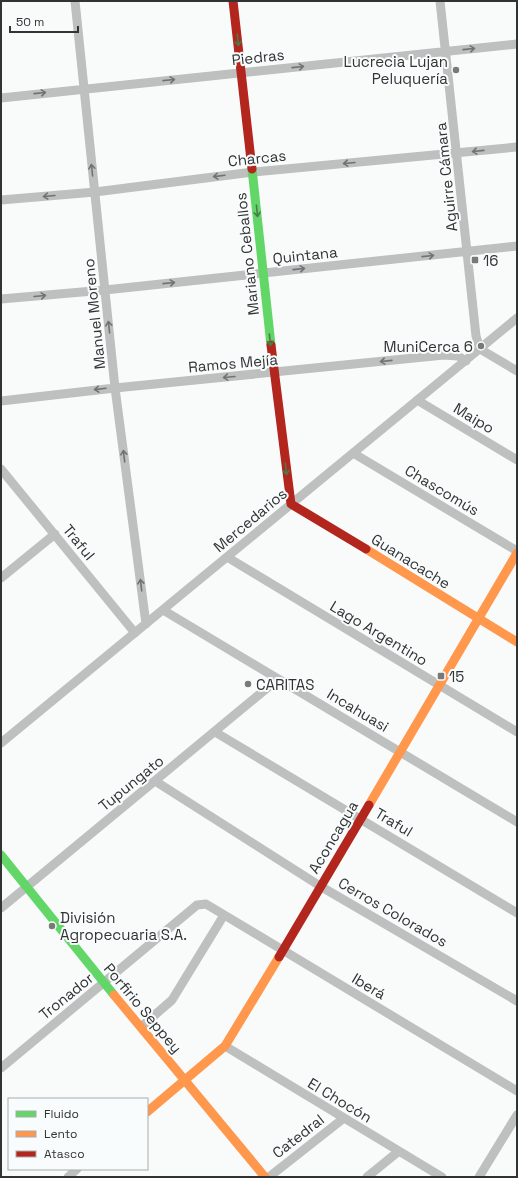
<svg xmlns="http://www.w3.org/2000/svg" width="518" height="1178" viewBox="0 0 518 1178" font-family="'Space Grotesk',sans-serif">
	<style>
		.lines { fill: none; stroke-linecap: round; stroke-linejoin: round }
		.street { stroke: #bebfbf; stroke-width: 9 }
		.fast { stroke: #63d668; stroke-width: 9 }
		.slow { stroke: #ff974d; stroke-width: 9 }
		.jam { stroke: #b3261e; stroke-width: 9 }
		.oneway { stroke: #487c4b }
		.oneway2 { stroke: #717272 }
		.poi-dot { fill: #787979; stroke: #f8fcfc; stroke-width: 1.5 }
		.labels { text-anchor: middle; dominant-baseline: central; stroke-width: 4; stroke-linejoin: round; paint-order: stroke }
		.street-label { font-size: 15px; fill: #323333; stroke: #f8fcfc }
		.poi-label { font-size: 15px; fill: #323333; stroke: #f8fcfc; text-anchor: start }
	</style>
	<rect width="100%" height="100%" fill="#f9fbfb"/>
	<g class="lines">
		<path class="street" d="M75,1L115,388L146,624
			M440,1L476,336L480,349L517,371
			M1,98L517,44
			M1,200L95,192L253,172L517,147
			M1,299L105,290L517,246
			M417,400L517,460
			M1,401L115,388L444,355L458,356L466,361
			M353,453L517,551
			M1,469L135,633
			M227,557L517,732
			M1,578L55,534
			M163,610L517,822
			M215,732L517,913
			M1,743L517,318
			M155,781L320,886L517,1001
			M1,908L278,679
			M141,1027L172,1000L224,915
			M225,1046L442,1177
			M1,1068L197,905L206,904L517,1091
			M68,1177L77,1169
			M269,1177L344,1118
			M367,1177L399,1151
			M479,1177L517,1115"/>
		<path class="fast" d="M252,169L271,345
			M1,855L114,995"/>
		<path class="slow" d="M366,549L517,642
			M369,805L517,553
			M114,995L265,1177
			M147,1112L225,1046L279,957"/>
		<path class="jam" d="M233,1L252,169
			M271,345L291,504L366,549
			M279,957L369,805"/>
	</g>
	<defs><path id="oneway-shaft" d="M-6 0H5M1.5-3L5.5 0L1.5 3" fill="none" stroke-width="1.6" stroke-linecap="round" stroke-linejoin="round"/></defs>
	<g class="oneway">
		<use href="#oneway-shaft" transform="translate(238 40) rotate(83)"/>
		<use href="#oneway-shaft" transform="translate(257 211) rotate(84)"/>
		<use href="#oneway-shaft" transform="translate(270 340) rotate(84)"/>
		<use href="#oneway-shaft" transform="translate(286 469) rotate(83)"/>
	</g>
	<g class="oneway2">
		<use href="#oneway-shaft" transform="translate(469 49) rotate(-6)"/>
		<use href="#oneway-shaft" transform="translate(298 67) rotate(-6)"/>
		<use href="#oneway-shaft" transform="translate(169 80) rotate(-6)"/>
		<use href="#oneway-shaft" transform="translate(40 93) rotate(-6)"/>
		<use href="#oneway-shaft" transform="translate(478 151) rotate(174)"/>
		<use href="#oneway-shaft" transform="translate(349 163) rotate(175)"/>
		<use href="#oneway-shaft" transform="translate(92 170) rotate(-96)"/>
		<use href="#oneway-shaft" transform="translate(219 176) rotate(173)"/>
		<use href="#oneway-shaft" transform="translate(49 196) rotate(175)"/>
		<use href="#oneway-shaft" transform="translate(428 256) rotate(-6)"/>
		<use href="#oneway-shaft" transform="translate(299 269) rotate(-6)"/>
		<use href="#oneway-shaft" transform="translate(169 283) rotate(-6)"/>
		<use href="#oneway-shaft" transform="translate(40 296) rotate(-5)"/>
		<use href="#oneway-shaft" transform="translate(109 327) rotate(-96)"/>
		<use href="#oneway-shaft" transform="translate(386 361) rotate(174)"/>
		<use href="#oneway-shaft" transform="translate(229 377) rotate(175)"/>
		<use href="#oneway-shaft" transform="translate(100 389) rotate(173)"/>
		<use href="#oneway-shaft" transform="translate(124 456) rotate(-97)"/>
		<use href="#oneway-shaft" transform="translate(141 585) rotate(-97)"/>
	</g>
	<g class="poi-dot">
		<circle cx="456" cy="70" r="4"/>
		<rect x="471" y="256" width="8" height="8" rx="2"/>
		<circle cx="481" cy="346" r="4"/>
		<rect x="437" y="672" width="8" height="8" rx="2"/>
		<circle cx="248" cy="684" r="4"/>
		<circle cx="52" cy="926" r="4"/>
	</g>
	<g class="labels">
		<g class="street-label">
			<text transform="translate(258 57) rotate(-6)">Piedras</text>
			<text transform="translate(257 158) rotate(-6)">Charcas</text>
			<text transform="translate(446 177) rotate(-96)">Aguirre Cámara</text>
			<text transform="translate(247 254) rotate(-96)">Mariano Ceballos</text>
			<text transform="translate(305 255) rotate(-6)">Quintana</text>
			<text transform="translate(94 314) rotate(-96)">Manuel Moreno</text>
			<text transform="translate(233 363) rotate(-5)">Ramos Mejía</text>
			<text transform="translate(474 418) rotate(31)">Maipo</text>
			<text transform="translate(442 490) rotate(31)">Chascomús</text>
			<text transform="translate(250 520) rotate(-40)">Mercedarios</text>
			<text transform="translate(79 542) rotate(51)">Traful</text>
			<text transform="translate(411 561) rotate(32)">Guanacache</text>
			<text transform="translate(379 633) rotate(31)">Lago Argentino</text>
			<text transform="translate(358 710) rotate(31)">Incahuasi</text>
			<text transform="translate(131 783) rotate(-39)">Tupungato</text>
			<text transform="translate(394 822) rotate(31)">Traful</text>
			<text transform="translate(333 837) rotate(-59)">Aconcagua</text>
			<text transform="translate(393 912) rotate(30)">Cerros Colorados</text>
			<text transform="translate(369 986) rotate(31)">Iberá</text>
			<text transform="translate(66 996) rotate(-39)">Tronador</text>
			<text transform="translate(143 1008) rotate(50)">Porfirio Seppey</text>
			<text transform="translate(340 1100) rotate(31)">El Chocón</text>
			<text transform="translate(298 1136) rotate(-38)">Catedral</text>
		</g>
		<g class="poi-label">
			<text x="448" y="61" text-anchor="end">Lucrecia Lujan<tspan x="448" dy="17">Peluquería</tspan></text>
			<text x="483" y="260">16</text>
			<text x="473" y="346" text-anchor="end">MuniCerca 6</text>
			<text x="449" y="676">15</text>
			<text x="256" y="684">CARITAS</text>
			<text x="60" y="917">División<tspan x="60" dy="17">Agropecuaria S.A.</tspan></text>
		</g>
	</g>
	<rect width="518" height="1178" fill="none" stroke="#323333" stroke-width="4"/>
	<rect x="8" y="1098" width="140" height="72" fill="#f8fcfc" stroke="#a9acac"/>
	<rect x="16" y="1111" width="20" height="6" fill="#63d668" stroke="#a9acac"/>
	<text x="44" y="1118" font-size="12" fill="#323333">Fluido</text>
	<rect x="16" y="1131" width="20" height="6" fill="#ff974d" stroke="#a9acac"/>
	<text x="44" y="1138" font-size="12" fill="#323333">Lento</text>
	<rect x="16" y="1151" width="20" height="6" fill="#b3261e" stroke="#a9acac"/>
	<text x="44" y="1158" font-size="12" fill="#323333">Atasco</text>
	<path d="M10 26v6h68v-6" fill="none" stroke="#323333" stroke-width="2"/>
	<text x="16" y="26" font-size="12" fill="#323333" stroke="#f8fcfc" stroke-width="3" paint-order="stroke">50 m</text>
</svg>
